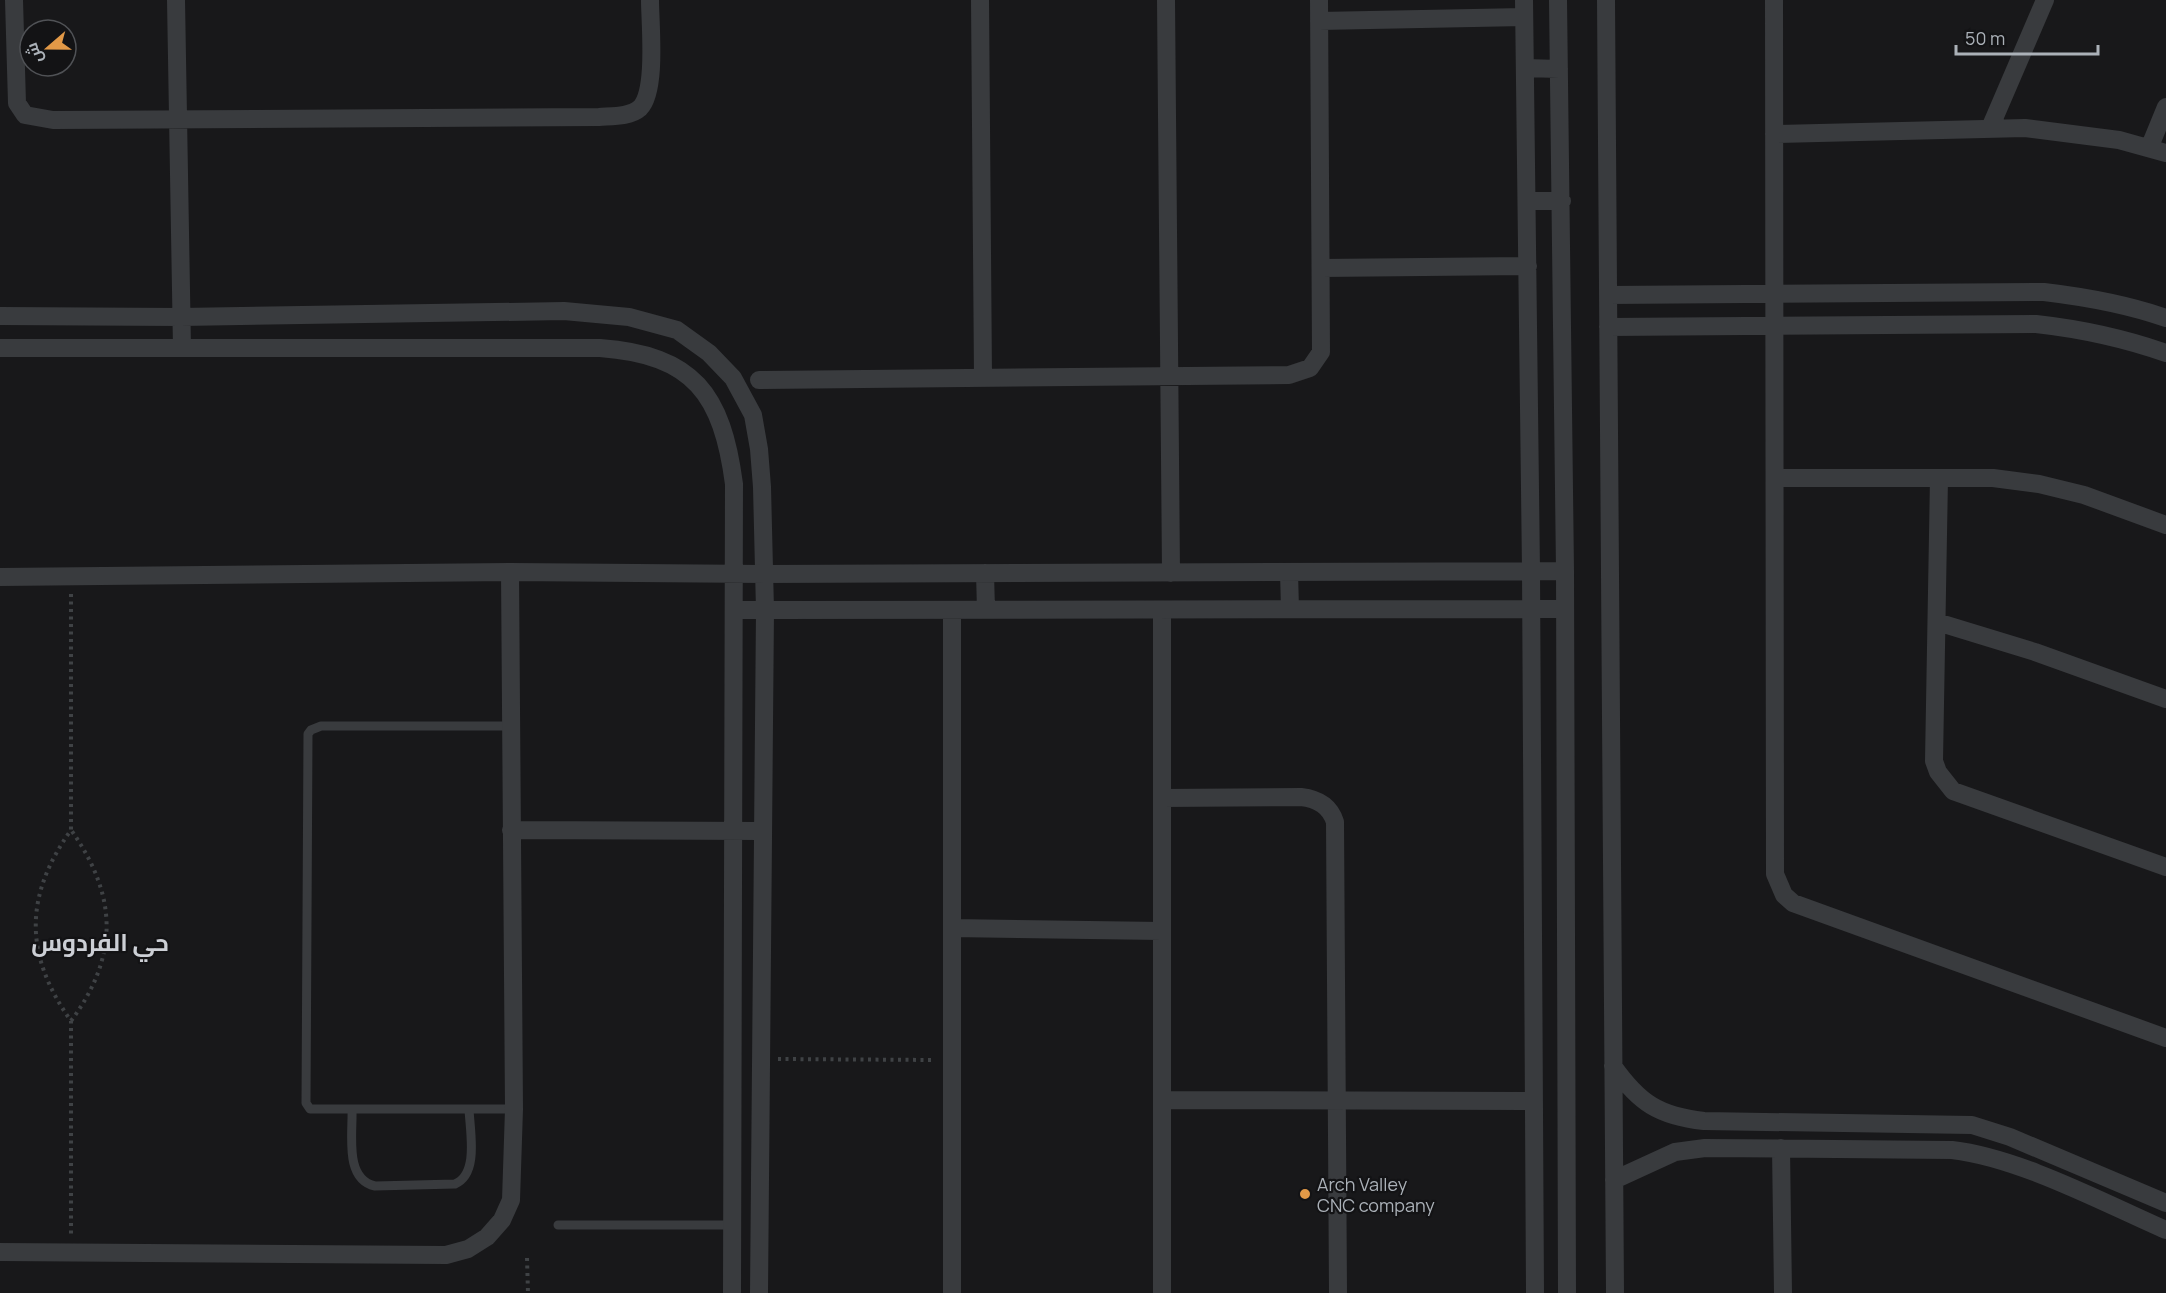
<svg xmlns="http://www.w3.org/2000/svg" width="2166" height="1293" viewBox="0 0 2166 1293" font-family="Manrope,Cairo,sans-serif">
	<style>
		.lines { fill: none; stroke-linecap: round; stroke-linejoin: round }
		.path { stroke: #3f4245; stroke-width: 4; stroke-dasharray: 3 4.5; stroke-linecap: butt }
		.lane { stroke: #393b3e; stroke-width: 9 }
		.street { stroke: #393b3e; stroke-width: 18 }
		.poi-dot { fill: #e29947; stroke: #131315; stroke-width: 2 }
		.labels { text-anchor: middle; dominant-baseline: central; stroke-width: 4.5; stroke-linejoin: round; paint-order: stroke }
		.poi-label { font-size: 18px; fill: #abb1b8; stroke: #131315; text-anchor: start }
		.district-label { font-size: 24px; font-weight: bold; fill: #cccfd5; stroke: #131315 }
	</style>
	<rect width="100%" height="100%" fill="#18181a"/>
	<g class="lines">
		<path class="path" d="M71,594V830C24,896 24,955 71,1021V1235
			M71,1021C119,956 118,896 71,830
			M778,1059L935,1060
			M527,1258L528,1293"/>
		<path class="lane" d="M510,726H321L311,730L308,734L306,1103L310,1109H514
			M352,1109C353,1134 344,1179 375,1186L455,1184C479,1174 470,1132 469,1109
			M558,1225H733"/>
		<path class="street" d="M14,0L17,103L25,115L53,120L599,117C612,116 630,117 640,108C657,91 650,24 650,0
			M176,0L182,348
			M980,0L983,377
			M1166,0L1171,573
			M1524,0L1531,571L1535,1293
			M1558,0L1565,571L1567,1293
			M1606,0L1615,1293
			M1774,0L1775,874L1784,895L1793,903L2166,1038
			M1319,21L1524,17
			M1525,68L1559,69
			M1990,128L2045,0
			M1774,134L2025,128L2119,140L2166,153
			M2150,146L2166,107
			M1528,201H1562
			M1321,268L1528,266
			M1608,295L2044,292C2086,297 2126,304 2166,318
			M0,316L181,317L564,311L629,317L677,330L709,353L733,378L753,415L759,449L762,487L765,610L759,1293
			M1608,327L2036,324C2081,329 2123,338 2166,353
			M0,348H600C694,355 722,394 734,484L732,1293
			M759,380L1289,375L1310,368L1321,352L1319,0
			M1775,478H1993L2039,484L2084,495L2166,525
			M1939,478L1934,761L1938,772L1953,791L2166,867
			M1289,572L1290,609
			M985,573L986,610
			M0,577L510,572L764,574L1565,571
			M734,610L1564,609
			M952,610V1293
			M1937,622L2035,652L2166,699
			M1162,798L1301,797C1318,799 1330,806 1335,822L1338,1293
			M511,830L762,831
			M952,928L1162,931
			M1613,1066C1639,1103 1659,1116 1704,1121L1972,1125L2010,1137L2166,1203
			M1162,1100L1533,1101
			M1781,1148L1783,1293
			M1614,1180L1675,1152L1705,1148L1952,1150C2020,1158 2102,1202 2166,1230
			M0,1252L446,1255L468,1249L487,1237L502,1220L511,1200L514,1109L510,572
			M1162,1293V610"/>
	</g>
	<circle class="poi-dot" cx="1305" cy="1194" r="6"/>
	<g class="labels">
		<g class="poi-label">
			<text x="1317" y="1184">Arch Valley<tspan x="1317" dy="21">CNC company</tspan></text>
		</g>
		<g class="district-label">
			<text x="100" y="941">حي الفردوس</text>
		</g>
	</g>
	<g transform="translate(48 48) rotate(250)"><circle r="28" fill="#131315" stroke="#505256" stroke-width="1.5"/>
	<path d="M0-4.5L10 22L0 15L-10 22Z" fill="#e29947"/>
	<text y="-9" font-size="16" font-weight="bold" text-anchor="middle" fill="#abb1b8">ش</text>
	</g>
	<path d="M1956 45v9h142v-9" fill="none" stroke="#abb1b8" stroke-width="3"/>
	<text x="1965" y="45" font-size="18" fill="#abb1b8" stroke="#131315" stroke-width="4.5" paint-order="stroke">50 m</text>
</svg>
